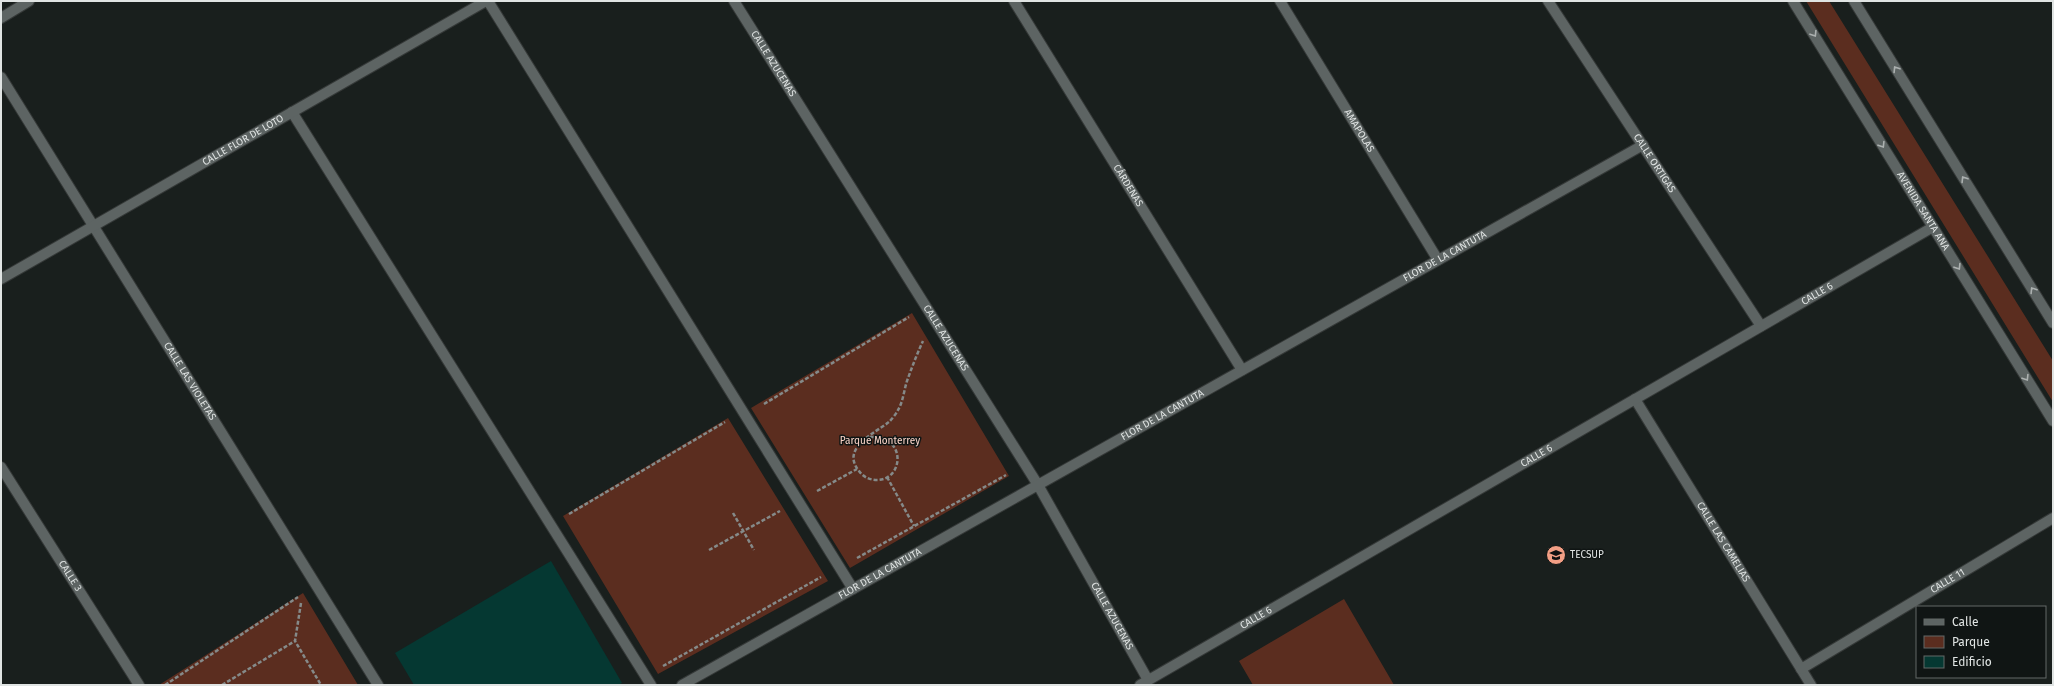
<svg xmlns="http://www.w3.org/2000/svg" width="2054" height="686" viewBox="0 0 2054 686" font-family="'Fira Sans',sans-serif">
	<style>
		.green { fill: #5b2d1f }
		.building { fill: #053832 }
		.lines { fill: none; stroke-linecap: round; stroke-linejoin: round }
		.minor-casing { stroke: #353938; stroke-width: 12 }
		.path { stroke: #858a89; stroke-width: 2.5; stroke-dasharray: 4 2; stroke-linecap: butt }
		.minor { stroke: #5d6463; stroke-width: 10 }
		.oneway { stroke: #acb1b0 }
		.labels { text-anchor: middle; dominant-baseline: central; stroke-width: 3; stroke-linejoin: round; paint-order: stroke }
		.street-label { font-size: 10px; fill: #e0e4e3; stroke: #101514 }
		.park-label { font-size: 10px; fill: #fdd6ca; stroke: #101514 }
		.poi-label { font-size: 10px; fill: #e0e4e3; stroke: #101514; text-anchor: start }
	</style>
	<rect width="100%" height="100%" fill="#191f1d"/>
	<path class="green" d="M1806,1H1829L2053,361V402Z
		M912,313L1009,476L850,568L751,408Z
		M728,418L828,581L658,674L563,516Z
		M303,593L358,685H159Z
		M1344,599L1394,685H1253L1239,661Z"/>
	<path class="building" d="M551,561L622,683L618,685H414L395,653Z"/>
	<g class="lines">
		<g class="minor-casing">
			<g id="minor">
				<path d="M488,1L853,589"/>
				<path id="s1" d="M734,1L1038,485L1148,680"/>
				<path id="s2" d="M1014,1L1242,370"/>
				<path id="s3" d="M1280,1L1438,260"/>
				<path id="s4" d="M1548,1L1761,326"/>
				<path id="s5" d="M1793,1L2053,421"/>
				<path d="M1854,1L2053,323"/>
				<path d="M1,18L29,1"/>
				<path id="s6" d="M1,77L378,685"/>
				<path d="M292,112L651,685"/>
				<path id="s7" d="M1,279L486,1"/>
				<path id="s8" d="M1635,399L1811,685"/>
				<path id="s9" d="M1,467L139,685"/>
				<path id="s10" d="M1801,669L2053,518"/>
				<path id="s11" d="M682,685L1643,145"/>
				<path id="s12" d="M1140,685L1933,227"/>
			</g>
		</g>
		<path class="path" d="M764,404L909,317
			M870,437C907,435 904,480 877,480C870,480 863,477 859,471C840,448 875,433 889,422C892,419 896,414 898,410C903,402 904,390 907,381C912,367 917,354 923,341
			M887,477L914,526
			M817,491L857,469
			M733,513L754,550
			M569,514L725,422
			M709,550L780,511
			M857,558L1006,475
			M301,603L295,641L321,685
			M663,666L821,577
			M165,685L298,597
			M222,685L295,641"/>
		<use href="#minor" class="minor"/>
	</g>
	<defs><path id="oneway-chevron" d="M-2-3.5L2.5 0L-2 3.5" fill="none" stroke-width="1.6" stroke-linecap="round" stroke-linejoin="round"/></defs>
	<g class="oneway">
		<use href="#oneway-chevron" transform="translate(1814 34) rotate(58)"/>
		<use href="#oneway-chevron" transform="translate(1896 69) rotate(-122)"/>
		<use href="#oneway-chevron" transform="translate(1882 145) rotate(58)"/>
		<use href="#oneway-chevron" transform="translate(1964 179) rotate(-122)"/>
		<use href="#oneway-chevron" transform="translate(1958 267) rotate(58)"/>
		<use href="#oneway-chevron" transform="translate(2033 290) rotate(-122)"/>
		<use href="#oneway-chevron" transform="translate(2026 378) rotate(58)"/>
	</g>
	<defs>
		<g id="university-disc" transform="scale(1)"><circle r="9.5" fill="#f39f85" stroke="#101514"/><path d="M0-5L7-2L0 1L-7-2ZM-4 1L0 2.5L4 1V4Q0 6-4 4Z" fill="#111"/></g>
	</defs>
	<g fill-rule="evenodd">
		<use href="#university-disc" x="1556" y="555"/>
	</g>
	<g class="labels">
		<g class="street-label">
			<text stroke="none"><textPath href="#s1" startOffset="74">CALLE AZUCENAS</textPath></text>
			<text stroke="none"><textPath href="#s3" startOffset="152">AMAPOLAS</textPath></text>
			<text stroke="none"><textPath href="#s7" startOffset="279">CALLE FLOR DE LOTO</textPath></text>
			<text stroke="none"><textPath href="#s4" startOffset="194">CALLE ORTIGAS</textPath></text>
			<text stroke="none"><textPath href="#s2" startOffset="217">CÁRDENAS</textPath></text>
			<text stroke="none"><textPath href="#s5" startOffset="247">AVENIDA SANTA ANA</textPath></text>
			<text stroke="none"><textPath href="#s11" startOffset="875">FLOR DE LA CANTUTA</textPath></text>
			<text stroke="none"><textPath href="#s12" startOffset="782">CALLE 6</textPath></text>
			<text stroke="none"><textPath href="#s1" startOffset="398">CALLE AZUCENAS</textPath></text>
			<text stroke="none"><textPath href="#s6" startOffset="358">CALLE LAS VIOLETAS</textPath></text>
			<text stroke="none"><textPath href="#s11" startOffset="551">FLOR DE LA CANTUTA</textPath></text>
			<text stroke="none"><textPath href="#s12" startOffset="458">CALLE 6</textPath></text>
			<text stroke="none"><textPath href="#s8" startOffset="168">CALLE LAS CAMELIAS</textPath></text>
			<text stroke="none"><textPath href="#s11" startOffset="227">FLOR DE LA CANTUTA</textPath></text>
			<text stroke="none"><textPath href="#s9" startOffset="129">CALLE 3</textPath></text>
			<text stroke="none"><textPath href="#s10" startOffset="171">CALLE 11</textPath></text>
			<text stroke="none"><textPath href="#s1" startOffset="722">CALLE AZUCENAS</textPath></text>
			<text stroke="none"><textPath href="#s12" startOffset="134">CALLE 6</textPath></text>
		</g>
		<g class="park-label">
			<text x="880" y="441">Parque Monterrey</text>
		</g>
		<g class="poi-label">
			<text x="1570" y="555">TECSUP</text>
		</g>
	</g>
	<rect width="2054" height="686" fill="none" stroke="#e0e4e3" stroke-width="4"/>
	<rect x="1916" y="606" width="130" height="72" fill="#101514" stroke="#636867"/>
	<rect x="1924" y="619" width="20" height="6" fill="#5d6463" stroke="#636867"/>
	<text x="1952" y="626" font-size="12" fill="#e0e4e3">Calle</text>
	<rect x="1924" y="636" width="20" height="12" fill="#5b2d1f" stroke="#636867"/>
	<text x="1952" y="646" font-size="12" fill="#e0e4e3">Parque</text>
	<rect x="1924" y="656" width="20" height="12" fill="#053832" stroke="#636867"/>
	<text x="1952" y="666" font-size="12" fill="#e0e4e3">Edificio</text>
</svg>
